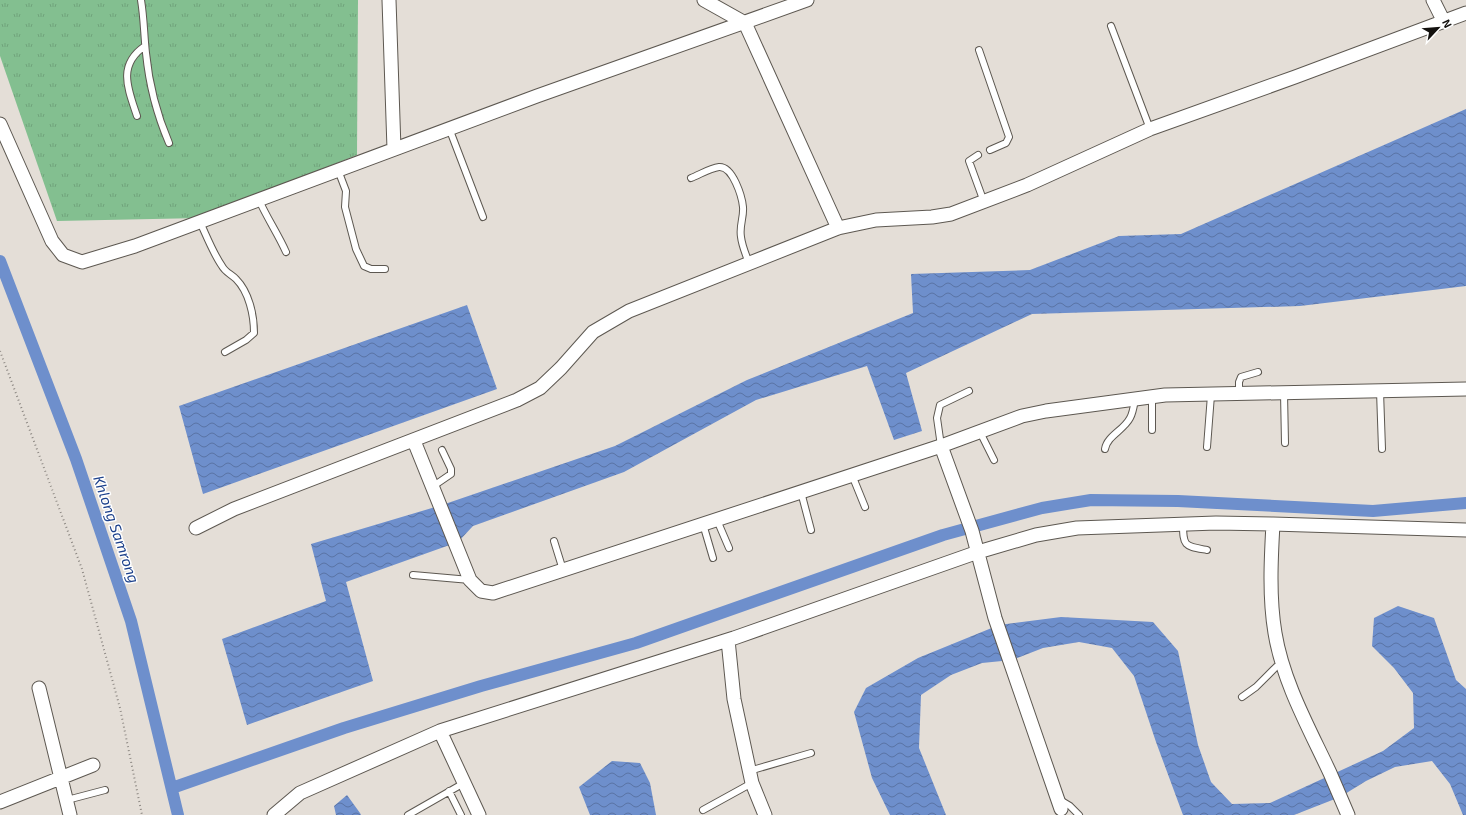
<svg xmlns="http://www.w3.org/2000/svg" width="1466" height="815" viewBox="0 0 1466 815" font-family="'Exo 2',sans-serif">
	<style>
		.grass { fill: url(#grass-tufts) }
		.water { fill: url(#water-waves) }
		.lines { fill: none; stroke-linecap: round; stroke-linejoin: round }
		.canal { stroke: #6e8fcc; stroke-width: 12 }
		.lane-casing { stroke: #5d5851; stroke-width: 8 }
		.street-casing { stroke: #5d5851; stroke-width: 15 }
		.path { stroke: #8e8984; stroke-width: 2; stroke-dasharray: 1 3; stroke-linecap: butt }
		.lane { stroke: #fff; stroke-width: 6 }
		.street { stroke: #fff; stroke-width: 13 }
		.labels { text-anchor: middle; dominant-baseline: central; stroke-width: 3; stroke-linejoin: round; paint-order: stroke }
		.water-label { font-size: 15px; font-style: italic; fill: #1d418b; stroke: #fff }
	</style>
	<defs>
		<pattern id="grass-tufts" width="24" height="20" patternUnits="userSpaceOnUse"><rect width="24" height="20" fill="#83bf90"/><path d="M3 7l-1-3M5 7V3M7 7l1-3M15 17l-1-3M17 17v-4M19 17l1-3" fill="none" stroke="#70a37b"/></pattern>
		<pattern id="water-waves" width="16" height="10" patternUnits="userSpaceOnUse"><rect width="16" height="10" fill="#6e8fcc"/><path d="M0 5q4-4 8 0t8 0" fill="none" stroke="#5973a4"/></pattern>
	</defs>
	<rect width="100%" height="100%" fill="#e4ded7"/>
	<path class="grass" d="M0,0H358L357,155L201,218L57,221L0,56Z"/>
	<path class="water" d="M1466,109V286L1300,306L1032,314L906,373L922,431L894,440L867,366L756,400L624,472L473,526L458,542L346,582L373,681L247,725L222,639L326,601L311,544L442,505L615,446L747,380L913,313L911,274L1030,270L1119,236L1181,234Z
		M467,305L497,389L203,494L179,406Z
		M1398,606L1434,618L1456,680L1466,689V815H1463L1450,784L1432,761L1395,767L1366,781L1340,797L1294,815H1183L1156,742L1134,676L1112,648L1079,642L1043,648L1012,660L982,663L951,675L921,695L919,748L946,815H890L872,778L854,712L866,688L918,658L999,625L1061,617L1153,622L1178,651L1198,745L1211,782L1232,804L1270,803L1383,751L1414,728L1413,693L1394,668L1372,646L1374,618Z
		M612,761L640,763L650,783L656,815H590L579,787Z
		M347,795L360,813L361,815H336L334,806Z"/>
	<g class="lines">
		<path class="canal" d="M0,261L76,459L131,621L178,815
			M172,788L344,728L481,686L636,643L943,535L1042,508L1091,500L1178,501L1373,511L1466,503"/>
		<g class="lane-casing">
			<path id="lane" d="M141,0C144,18 144,35 146,53C149,84 157,115 169,143
				M1111,26L1150,129
				M979,50L1009,137L1006,143L990,150
				M137,116C128,89 117,65 145,46
				M449,128L483,217
				M978,155L969,161L984,202
				M338,170L346,191L345,207L356,249L364,266L371,269H385
				M691,178C699,175 710,168 719,167C733,166 742,197 743,207C744,217 739,226 741,237C742,246 746,255 749,263
				M259,200C267,218 278,234 286,252
				M200,222C207,237 213,253 222,266C225,272 231,274 236,279C249,292 254,315 254,333L246,340L225,352
				M1380,391L1382,449
				M1284,393L1285,443
				M1239,394V382L1241,377L1258,372
				M1152,397V430
				M980,432L994,460
				M941,446L937,418L940,405L969,391
				M1207,447L1211,395
				M1105,449C1107,436 1124,430 1130,418C1133,413 1134,405 1135,399
				M852,475L865,507
				M432,487L451,474V469L442,450
				M801,492L811,530
				M717,520L729,548
				M703,524L713,558
				M1183,524C1183,547 1185,546 1207,550
				M554,541L563,570
				M413,575L470,580
				M1242,697L1256,687L1276,667L1283,664
				M749,771L811,753
				M449,791L461,815
				M67,800L105,790
				M1060,800L1070,806L1079,815
				M703,810L752,783
				M408,815L464,783"/>
		</g>
		<g class="street-casing">
			<path id="street" d="M389,0L394,149
				M704,0L745,23L838,228
				M1433,0L1443,20
				M0,124L52,241L63,255L82,262L135,246L537,96L807,0
				M414,441L470,580L481,591L493,593L941,446L1022,416L1046,411L1165,395L1466,389
				M941,446L972,531L995,618L1061,809
				M196,528L234,509L517,400L540,388L561,368L593,332L629,311L838,228L876,220L932,217L951,214L1027,185L1150,129L1295,77L1466,13
				M728,640L734,699L752,783L765,815
				M39,688L70,815
				M440,731L479,815
				M0,802L93,765
				M274,815L300,793L440,731L734,638L978,552L1036,535L1077,528L1216,523L1273,524
				M1348,815C1342,801 1336,787 1330,773C1309,728 1283,682 1275,633C1269,597 1271,559 1273,524L1466,530"/>
		</g>
		<path class="path" d="M0,351L82,569L120,708L142,815"/>
		<use href="#lane" class="lane"/>
		<use href="#street" class="street"/>
	</g>
	<g class="labels">
		<g class="water-label">
			<text transform="translate(117 529) rotate(71)">Khlong Samrong</text>
		</g>
	</g>
	<g transform="translate(1438 28) rotate(64)" stroke="#ffffff" stroke-width="3" paint-order="stroke">
	<path d="M0-3L7 15L0 10L-7 15Z" fill="#13110e"/>
	<text y="-6" font-size="11" font-weight="bold" text-anchor="middle" fill="#13110e">N</text>
	</g>
</svg>
